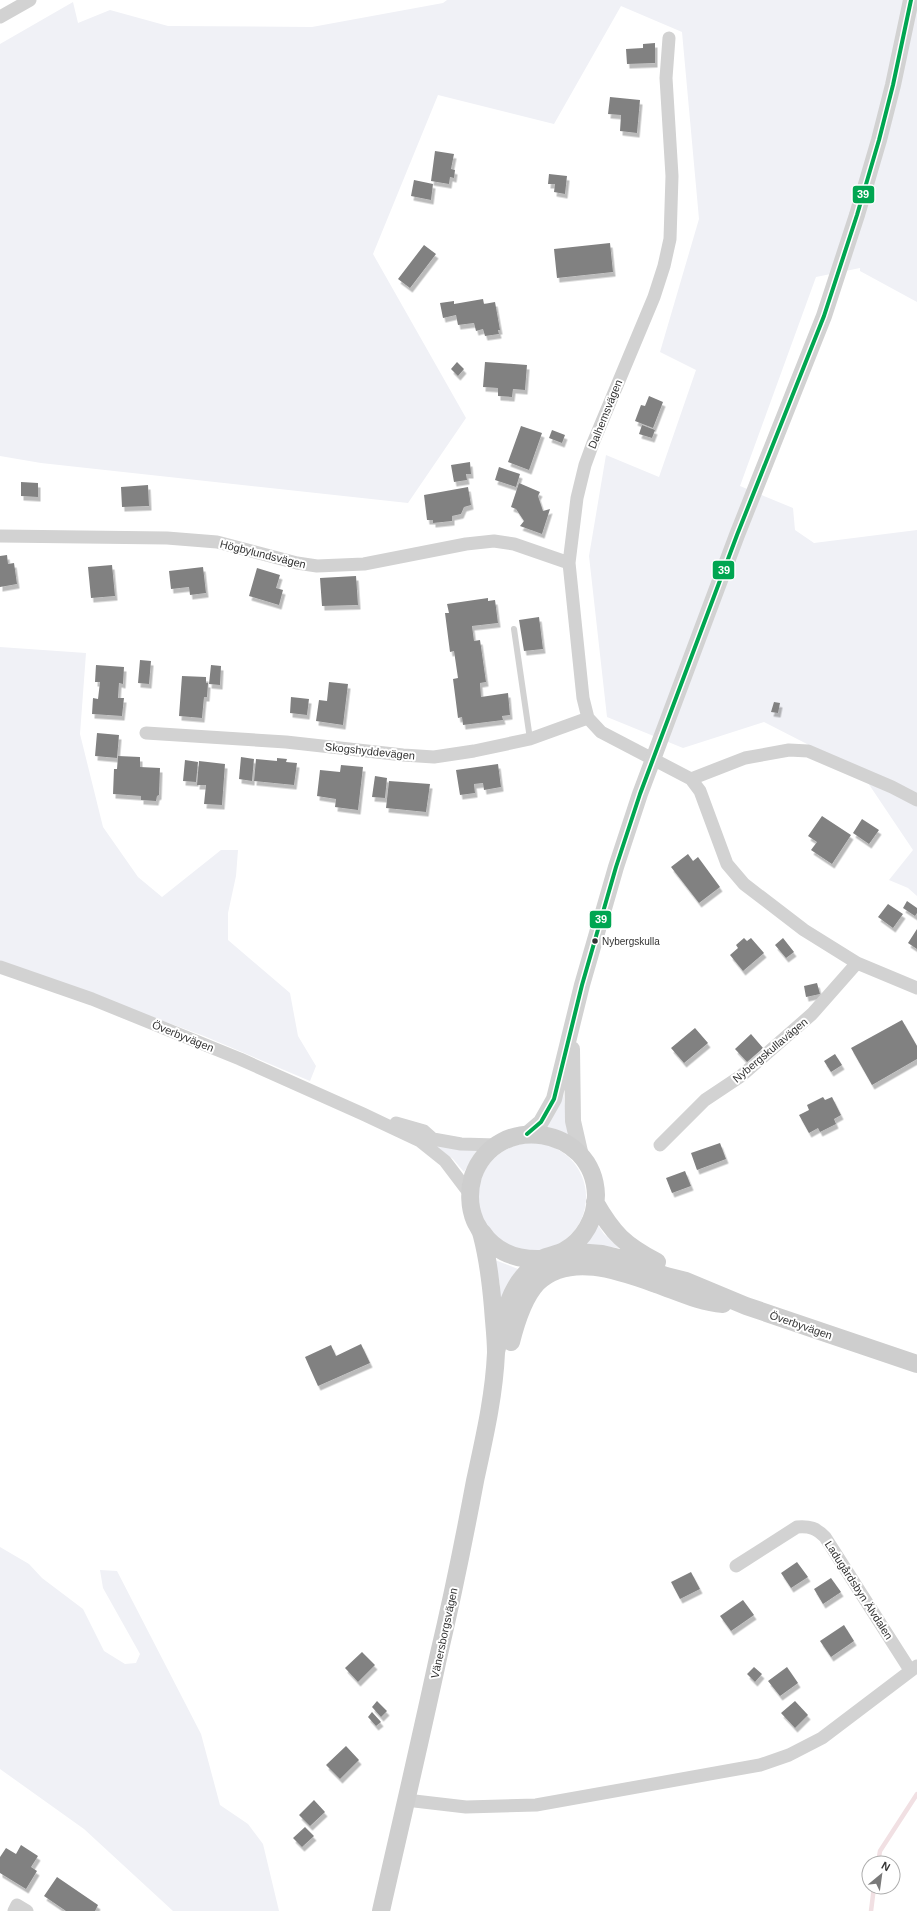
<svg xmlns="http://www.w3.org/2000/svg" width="917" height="1911" viewBox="0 0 917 1911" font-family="Helvetica,sans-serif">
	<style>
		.green { fill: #f0f1f6 }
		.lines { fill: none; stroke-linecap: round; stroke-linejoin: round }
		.stream { stroke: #f1e0e3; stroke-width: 4.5 }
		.building { fill: #818181; filter: url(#shadow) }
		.service { stroke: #d2d2d2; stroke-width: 6 }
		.minor { stroke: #d2d2d2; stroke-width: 13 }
		.tertiary { stroke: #d2d2d2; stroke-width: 16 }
		.secondary { stroke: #cecece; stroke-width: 18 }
		.bus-1-casing { stroke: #fff; stroke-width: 7 }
		.bus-1 { stroke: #00a651; stroke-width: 4 }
		.bus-dot { fill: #333; stroke: #fff; stroke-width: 1.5 }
		.labels { text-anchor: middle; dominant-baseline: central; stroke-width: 4; stroke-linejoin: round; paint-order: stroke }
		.bus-label { font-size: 10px; fill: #333; stroke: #fff; text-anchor: start }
		.street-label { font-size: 11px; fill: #333; stroke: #fff }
		.line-badge { stroke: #fff; stroke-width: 1.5 }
		.badge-label { font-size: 11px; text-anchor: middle; font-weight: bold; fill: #fff }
	</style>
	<defs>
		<filter id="shadow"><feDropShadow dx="2.5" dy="4.5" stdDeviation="0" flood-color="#0004"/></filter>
	</defs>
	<rect width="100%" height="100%" fill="#fff"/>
	<path class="green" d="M447,0H917V302L860,271V268L816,277L740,486L793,508L795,530L814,543L917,530V896L908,888L889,880L913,850L868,783L807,744L764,722L683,748L607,717L589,556L606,455L659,477L696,370L660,352L699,219L682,32L621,6L554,124L438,95L373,254L466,418L408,503L41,463L0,456V44L73,2L78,23L110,10L168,26L312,27L443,3Z
		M0,647L86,653L80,734L103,827L138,877L162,897L221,850H238L236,876L228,913V940L290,993L298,1036L316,1066L310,1081L204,1036L0,961Z
		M563,1090L569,1139L545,1128Z
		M430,1142L477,1150L464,1172L453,1159Z
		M478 1197a54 54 0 1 1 108 0a54 54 0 1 1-108 0Z
		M597,1224L604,1234L619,1248L585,1244Z
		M495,1260L518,1269L507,1284L500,1303V1285Z
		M0,1547L29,1564L42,1578L83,1609L104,1651L125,1664L136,1663L140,1654L103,1588L100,1570L117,1571L201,1734L220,1805L248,1824L263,1844L279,1911H173L84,1829L0,1769Z"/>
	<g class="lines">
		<path class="stream" d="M878,1863L880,1851L917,1794
			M871,1911L874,1887"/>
	</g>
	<path class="building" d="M655,43V63L627,64L626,49L643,48V44Z
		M610,97L640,100L637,133L620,131L621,115L608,114Z
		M435,151L454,154L451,169L455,170L454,178L450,177L449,184L431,181Z
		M549,174L567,176L565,194L554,192L555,184H548Z
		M414,180L433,184L431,200L411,196Z
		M610,243L613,272L557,278L554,249Z
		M424,245L436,254L410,288L398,279Z
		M483,299L484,304L495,302L500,330H498L499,334L485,336L483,329L476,331L474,323L458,325L456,315L443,318L440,303L454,301V304Z
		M457,362L464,369L458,376L451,369Z
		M485,362L527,365L525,390L513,389L512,397L498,396V388L483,387Z
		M649,396L663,402L653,428L635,421L641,405L645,406Z
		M642,425L655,430L652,438L639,434Z
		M521,426L542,433L529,470L508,462Z
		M552,430L565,435L562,443L549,438Z
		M470,462L471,474H466L467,480L454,482L451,465Z
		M499,467L520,474L516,487L495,480Z
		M21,482L38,483V497L21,496Z
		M519,483L540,492L538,496L543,511L550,509L542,534L520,526L524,521L516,509L511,507Z
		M148,485L149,506L122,507L121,487Z
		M468,487L471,505L464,507L461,514L452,516V521L433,523V520H427L424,495Z
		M7,555L8,564L14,563L17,584L0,587V556Z
		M112,565L115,596L91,598L88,567Z
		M203,567L206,593L190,595L189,587L171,589L169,571Z
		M257,568L280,575L276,588L283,590L279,605L249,596Z
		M356,576L358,605L322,606L320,578Z
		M488,598V601L495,600L498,623L472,626L474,641L480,640L486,682L480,683L481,697L508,693L510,715L502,716L503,720L463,725L462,717L458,718L453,679L458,678L454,651L450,652L445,613H449L447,604Z
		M539,617L543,649L524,651L519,620Z
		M140,660L151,661L149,684L138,683Z
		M96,665L124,667L123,684L119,683L118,698H124L122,716L92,714L93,698L98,699L100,682H95Z
		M211,665L221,666L220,685L209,684Z
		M182,676L206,677V683H208L207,697H204L202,718L179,716Z
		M329,682L348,684L343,725L316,721L319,700L327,701Z
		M291,697L309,699L307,715L290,713Z
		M774,702L780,703L778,713L771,712Z
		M97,733L119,735L117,758L95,756Z
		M118,756L140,757V767L160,768L159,795L157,796L156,801L141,800V796L113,794L114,769H117Z
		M241,757L254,759L252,781L239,779Z
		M277,758L287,759L286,762L297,763L294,785L254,781L256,759L277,761Z
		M185,760L198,762L196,782L183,781Z
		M199,761L225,764L222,805L204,804L206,785H197Z
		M498,764L501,787L484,790L483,783L474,784L475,793L460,795L456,770Z
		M341,765L363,767L358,810L335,807L336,799L317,796L320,770L340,772Z
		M375,776L387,778L385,798L372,797Z
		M389,781L430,784L426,812L386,808Z
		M822,816L851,835L832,864L811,850L817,842L808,836Z
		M862,819L879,830L869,844L853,833Z
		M688,854L693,861L698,857L720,887L699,903L671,867Z
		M907,901L917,908V913L915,916L903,908Z
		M888,904L903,914L893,928L878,917Z
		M917,929V949L908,943Z
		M744,938L747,941L751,938L764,953L743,971L730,955L738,948L736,945Z
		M783,938L794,952L786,958L775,945Z
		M817,983L820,994L806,997L804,986Z
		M902,1020L917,1046V1059L872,1085L851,1048Z
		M695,1028L708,1043L684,1063L671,1048Z
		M751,1034L763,1048L748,1063L735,1049Z
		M835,1054L842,1065L831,1072L824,1061Z
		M823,1097L825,1100L832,1097L841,1115L834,1119L836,1124L820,1132L818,1128L809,1133L799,1115L809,1110L807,1105Z
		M720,1143L726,1159L697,1170L691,1153Z
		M685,1171L691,1186L672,1193L666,1178Z
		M361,1344L370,1363L318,1386L305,1357L331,1345L336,1356Z
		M797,1562L808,1577L791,1588L781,1573Z
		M691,1572L700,1589L680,1599L671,1582Z
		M831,1578L841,1592L823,1604L814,1589Z
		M743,1600L754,1615L731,1631L720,1616Z
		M844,1625L854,1641L831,1657L820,1641Z
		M362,1652L375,1665L358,1682L345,1668Z
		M754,1667L762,1674L755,1682L747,1674Z
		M787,1667L798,1683L780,1696L768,1681Z
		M377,1701L387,1711L381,1717L372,1707Z
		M795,1701L808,1715L795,1728L781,1713Z
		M372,1712L381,1722L376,1726L368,1717Z
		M346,1746L359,1760L340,1779L326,1765Z
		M314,1800L325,1812L310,1826L299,1815Z
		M305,1827L314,1836L302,1847L293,1838Z
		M21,1845L38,1856L31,1867L37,1871L26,1889L0,1873V1857L6,1848L16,1854Z
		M57,1877L98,1905L95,1911H66L44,1896Z"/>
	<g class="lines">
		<path class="service" d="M514,629L530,739"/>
		<path class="minor" d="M0,17L30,0
			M669,38L666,78L672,176L670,239L664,266L654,297L593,443L585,465L577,498L569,563L583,698L588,718L601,732L691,779L700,791L727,864L744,884L804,930L857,963L917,988
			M0,536L167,538L217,542L297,563L317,566L364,564L466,544L494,541L514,544L569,563
			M146,733L286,742L403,755L434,757L474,751L530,739L588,718
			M691,779L745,758L789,750L808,751L892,787L917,800
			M0,967L92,999L240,1059L363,1114L420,1141L445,1161L470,1194
			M396,1123L424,1131L433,1139L461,1144L497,1145
			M660,1145L705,1100L741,1076L812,1014L857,963
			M736,1566L797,1527C810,1526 816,1528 825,1537L910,1670
			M406,1800L466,1807L536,1805L760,1765L789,1755L822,1738L917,1666
			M14,1911L17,1905L27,1911"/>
		<path class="tertiary" d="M572,1049L573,1121L581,1156
			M527,1134L541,1122L554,1099L582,985L616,867L640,794L737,535L824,316L857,215L879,140L893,85L911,0"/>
		<path class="secondary" d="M595,1202C613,1234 625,1245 657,1262
			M482,1232C496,1253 518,1260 542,1259
			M564,1251L602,1254L623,1259L666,1276L686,1281L746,1306L917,1364
			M511,1342C516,1322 523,1298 537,1283C569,1252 620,1271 656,1284C679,1292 699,1302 723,1304
			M381,1911C400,1827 420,1742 438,1658C452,1599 464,1540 475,1481C484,1439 494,1397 496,1353C496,1338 494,1323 493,1308C491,1284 488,1259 482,1236C481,1230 477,1226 475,1221C469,1207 469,1190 473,1176C496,1111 594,1126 596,1195C596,1218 584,1240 564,1251C557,1255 549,1255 542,1259C535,1262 527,1272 522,1278C506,1297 502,1328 496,1352"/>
		<g class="bus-1-casing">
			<path id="bus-1" d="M527,1134L541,1122L554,1099L582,985L616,867L640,794L737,535L824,316L857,215L879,140L893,85L911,0"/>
		</g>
		<use href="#bus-1" class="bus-1"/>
	</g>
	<circle class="bus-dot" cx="595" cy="941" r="3.5"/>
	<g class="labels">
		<g class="bus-label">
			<text x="602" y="941">Nybergskulla</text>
		</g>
		<g class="street-label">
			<text transform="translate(605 414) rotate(-68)">Dalhemsvägen</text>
			<text transform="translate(263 554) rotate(14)">Högbylundsvägen</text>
			<text transform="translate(370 751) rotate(6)">Skogshyddevägen</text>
			<text transform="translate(183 1036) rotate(22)">Överbyvägen</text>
			<text transform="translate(770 1050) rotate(-40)">Nybergskullavägen</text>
			<text transform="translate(801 1325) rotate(19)">Överbyvägen</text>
			<text transform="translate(859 1590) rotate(57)">Ladugårdsbyn Älvdalen</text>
			<text transform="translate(444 1633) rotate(-78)">Vänersborgsvägen</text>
		</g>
	</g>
	<g class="line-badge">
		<rect x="852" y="185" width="23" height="19" rx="4" fill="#00a651"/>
		<rect x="712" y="560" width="23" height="20" rx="4" fill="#00a651"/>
		<rect x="589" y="910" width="23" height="19" rx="4" fill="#00a651"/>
	</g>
	<g class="badge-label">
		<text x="863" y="198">39</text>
		<text x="724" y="574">39</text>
		<text x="601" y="923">39</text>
	</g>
	<g transform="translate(881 1875) rotate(29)"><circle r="19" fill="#ffffff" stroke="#adadad"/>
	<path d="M0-3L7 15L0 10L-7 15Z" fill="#7a7a7a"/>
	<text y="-6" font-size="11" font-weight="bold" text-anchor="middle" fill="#333333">N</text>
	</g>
</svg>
